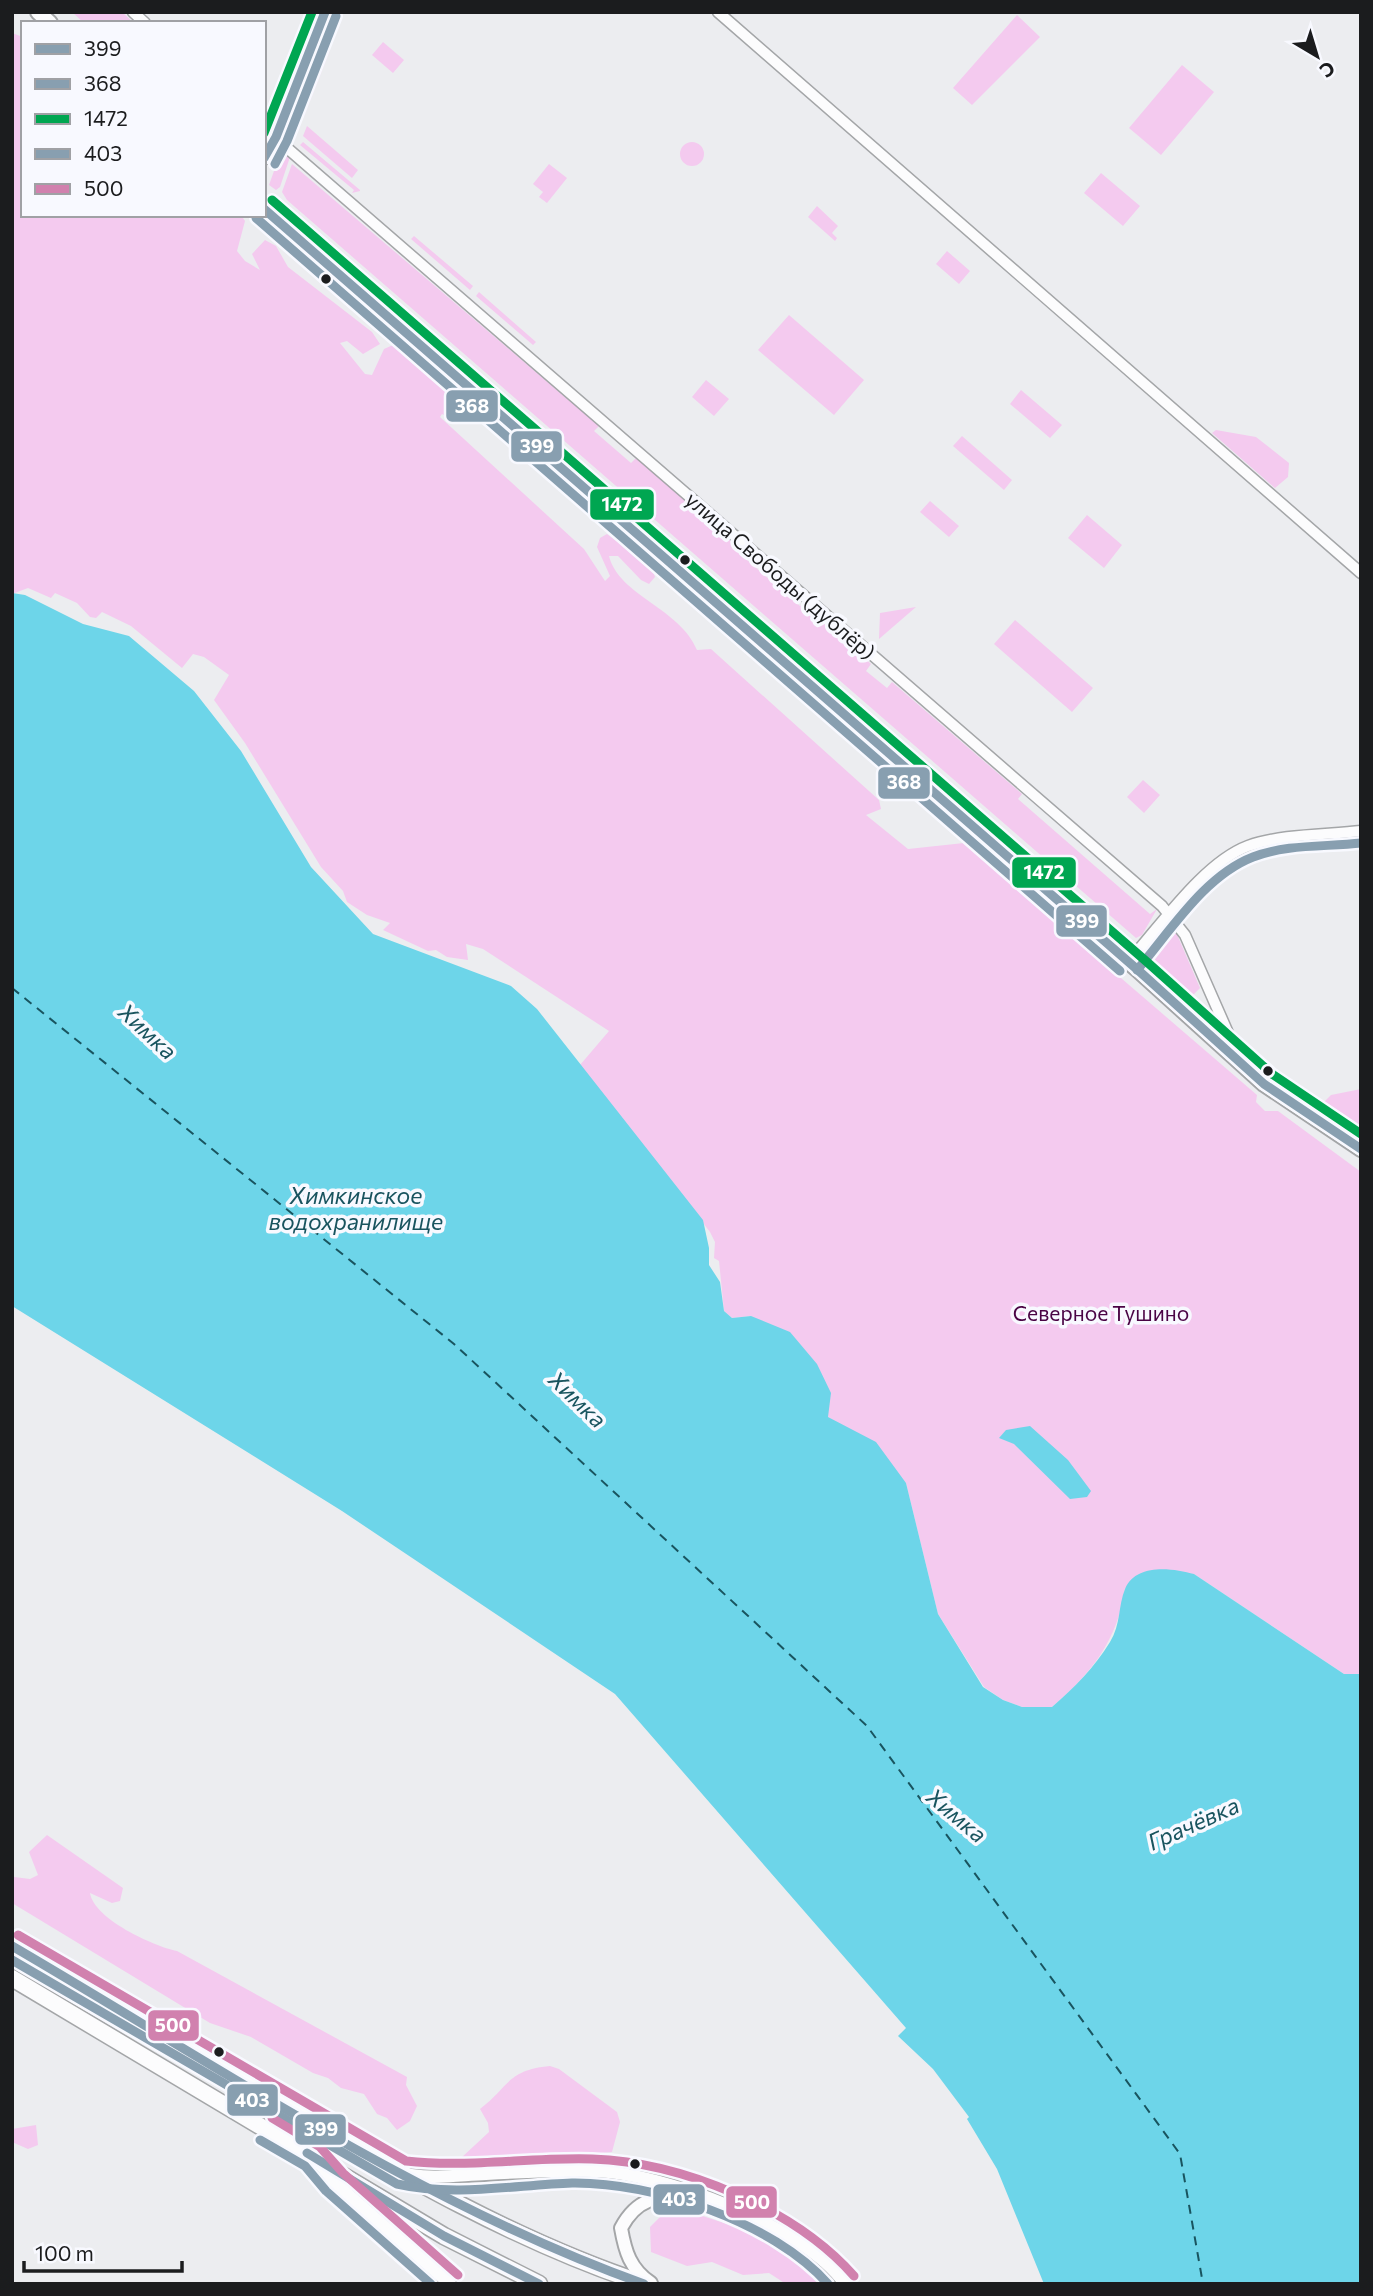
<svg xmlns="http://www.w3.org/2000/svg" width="1373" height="2296" viewBox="0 0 1373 2296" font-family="Commissioner,sans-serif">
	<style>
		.green { fill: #f4caef }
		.water { fill: #6dd5e9 }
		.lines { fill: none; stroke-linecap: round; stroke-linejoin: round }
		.ferry { stroke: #19545f; stroke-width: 2; stroke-dasharray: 9 7; stroke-linecap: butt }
		.minor-casing { stroke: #a4a6a8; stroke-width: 13 }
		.tertiary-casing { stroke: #a4a6a8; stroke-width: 16 }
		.secondary-casing { stroke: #a4a6a8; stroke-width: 18 }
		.primary-casing { stroke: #a4a6a8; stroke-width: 19 }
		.minor { stroke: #fcfcfd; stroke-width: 10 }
		.tertiary { stroke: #fcfcfd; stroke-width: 12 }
		.secondary { stroke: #fcfcfd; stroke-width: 14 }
		.primary { stroke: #fcfcfd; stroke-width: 16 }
		.bus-1-casing { stroke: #f8f9ff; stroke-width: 14 }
		.bus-2-casing { stroke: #f8f9ff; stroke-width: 14 }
		.bus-3-casing { stroke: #f8f9ff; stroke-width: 14 }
		.bus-4-casing { stroke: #f8f9ff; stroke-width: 14 }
		.bus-5-casing { stroke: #f8f9ff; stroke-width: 14 }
		.bus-1 { stroke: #889fb0; stroke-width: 9 }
		.bus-2 { stroke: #889fb0; stroke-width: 9 }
		.bus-3 { stroke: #00a651; stroke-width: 9 }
		.bus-4 { stroke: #889fb0; stroke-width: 9 }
		.bus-5 { stroke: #d181ae; stroke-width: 9 }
		.bus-dot { fill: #1b1c1e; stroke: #f8f9ff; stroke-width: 2.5 }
		.labels { text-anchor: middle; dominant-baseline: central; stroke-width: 7; stroke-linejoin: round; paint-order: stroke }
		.street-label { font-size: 21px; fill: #1b1c1e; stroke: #f8f9ff }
		.park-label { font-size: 21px; fill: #4a0445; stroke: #f8f9ff }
		.water-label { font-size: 23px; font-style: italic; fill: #19545f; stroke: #f8f9ff }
		.line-badge { stroke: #f8f9ff; stroke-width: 2.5 }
		.badge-label { font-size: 19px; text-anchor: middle; font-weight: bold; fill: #fff }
	</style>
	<rect width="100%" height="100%" fill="#ecedf0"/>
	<path class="green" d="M72,12H122L134,23H84Z
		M310,12H319L302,54L294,51Z
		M1017,15L1040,37L972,105L953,88Z
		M12,33L23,37V215H241L245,221L237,251L245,261L260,270L252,254L265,240L276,246L288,267L372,332L380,344L363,354L347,341L340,343L365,374L372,375L384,349L393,345L450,392L462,408L452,419L442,414L440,417L584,549L605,581L610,576L597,547L600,538L607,534L652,567L655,577L649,584L641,580L618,556H609C619,596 680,608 697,650L711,649L879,800L881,809L866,815L908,849L964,843L1257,1095L1256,1102L1265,1111H1278L1361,1172V1674H1344L1194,1574L1125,1588C1118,1640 1091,1674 1052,1707H1022L1003,1700L984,1687L938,1614L906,1483L847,1429L828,1417L751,1316L732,1318L724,1311L719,1261L714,1258L715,1242L710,1232L580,1065L609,1031L483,949L466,944L468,960L447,957L436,950L428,951L383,930L390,923L367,915L347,902L343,891L321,867L245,743L214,700L229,675L204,657L193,654L182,668L131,626L102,612L96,618L90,617L77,603L55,593L51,598L28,588L12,594Z
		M383,42L404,60L393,73L372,55Z
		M326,48L330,50L304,116L295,113L319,51Z
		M290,61L298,64L281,106L273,103Z
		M1182,65L1214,92L1161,155L1129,128Z
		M307,126L358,170L352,178L303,136Z
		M303,142L360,190V191L352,193L354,190L300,145Z
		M680 154a12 12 0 1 1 24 0a12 12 0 1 1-24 0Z
		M284,154L290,157L280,187L276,190L269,185L279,157Z
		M292,164L599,426L594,431L631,463L636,458L734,542L731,546L800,606L804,603L871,664L866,671L887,688L892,682L1022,794L1018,799L1150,914L1157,909L1142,935L1136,938L287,200L282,192Z
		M549,164L567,178L547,203L539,197L543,192L533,184Z
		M1101,173L1140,206L1123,226L1084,193Z
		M817,206L838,226L832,233L837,238L835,241L808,217Z
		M414,236L473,286L470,290L411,239Z
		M947,251L970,271L959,284L936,264Z
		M479,292L536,342L533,345L476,296Z
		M789,315L864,380L834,415L758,350Z
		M706,380L729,399L714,416L692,397Z
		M1021,390L1062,425L1050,438L1010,404Z
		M1216,430L1256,437L1289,463L1288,477L1275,488L1212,433Z
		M962,436L1012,480L1004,490L953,446Z
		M930,501L959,526L949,537L920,512Z
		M1087,515L1122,545L1104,568L1068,538Z
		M916,607L879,639L880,613Z
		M1015,620L1093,688L1072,712L994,644Z
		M1143,780L1160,795L1144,813L1127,797Z
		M1176,932L1200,988L1193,995L1156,965L1153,957Z
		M1361,1089V1129L1323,1103L1331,1095Z
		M47,1835L123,1888L120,1901L112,1903L90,1893C94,1919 153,1946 177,1951L407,2077L406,2085L417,2106L410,2121L397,2130L387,2118L377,2114L364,2094L341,2088L328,2078L313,2073L251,2037L210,2023L12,1903L14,1877L30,1879L38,1875L29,1852Z
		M550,2066L559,2069L617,2112L620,2122L612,2152L497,2162L461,2158L489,2132L488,2123L480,2109C509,2087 507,2070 550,2066Z
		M36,2125L38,2145L28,2149L12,2142V2129Z
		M669,2208H678L770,2238L823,2284H786L769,2273L743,2275L712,2262L687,2266L651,2252L650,2227Z"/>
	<path class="water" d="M12,593L25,595L83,624L129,636L194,691L241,751L311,867L373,934L511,986L537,1009L703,1220L709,1248V1265L720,1282L724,1311L732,1318L751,1316L790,1332L817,1364L831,1393L828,1417L876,1442L906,1483L938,1614L983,1687L1003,1700L1022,1707H1052C1075,1687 1094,1668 1110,1642C1121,1624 1118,1606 1125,1589C1136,1563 1172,1568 1194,1574L1344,1674H1361V2284H1044L997,2169L967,2119L969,2117L933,2069L898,2036L906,2028L615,1694L342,1511L12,1306Z
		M1030,1426L1068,1460L1091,1491L1087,1497L1070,1499L1014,1444L999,1438L1006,1430Z"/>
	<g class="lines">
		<path class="ferry" d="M12,988L454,1344L867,1726L1180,2154L1203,2284"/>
		<g class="minor-casing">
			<path id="minor" d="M133,12L145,23
				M718,12L1361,573
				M264,128L1162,906L1185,935L1239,1058
				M1128,962C1160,927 1203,863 1248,846C1282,834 1325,835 1361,831"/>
		</g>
		<g class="tertiary-casing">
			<path id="tertiary" d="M264,158L276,137L325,12
				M321,2165L334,2182L450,2284
				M411,2175C437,2179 460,2175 486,2174C521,2172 557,2170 593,2171C660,2172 805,2226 845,2284
				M651,2283C630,2269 625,2251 621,2228C637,2198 656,2196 688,2197"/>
		</g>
		<g class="secondary-casing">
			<path id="secondary" d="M38,12L50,23
				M264,209L1139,971L1264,1084L1361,1149"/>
		</g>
		<g class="primary-casing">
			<path id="primary" d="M12,1946C103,1999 193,2052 283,2105C399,2173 517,2242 645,2284
				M12,1978L444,2236L539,2284"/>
		</g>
		<use href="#minor" class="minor"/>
		<use href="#tertiary" class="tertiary"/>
		<use href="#secondary" class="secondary"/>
		<use href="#primary" class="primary"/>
		<g class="bus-1-casing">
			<path id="bus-1" d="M264,158L276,137L325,12
				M264,209L1139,971L1264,1084L1361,1149
				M12,1946C216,2065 421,2204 644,2284
				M307,2153L444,2236L539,2284"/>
		</g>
		<g class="bus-2-casing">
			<path id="bus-2" d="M275,164L287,141L336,16
				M256,218L1120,971
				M1137,970C1170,932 1204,876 1253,857C1286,844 1326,847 1361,843"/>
		</g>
		<g class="bus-3-casing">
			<path id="bus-3" d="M264,133L312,12
				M272,200L1147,962L1272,1074L1361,1134"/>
		</g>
		<g class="bus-4-casing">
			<path id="bus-4" d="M12,1960L397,2184C454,2197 515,2185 572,2183C654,2182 773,2222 828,2284
				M260,2140L305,2166L326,2191L431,2284"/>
		</g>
		<g class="bus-5-casing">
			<path id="bus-5" d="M18,1935L406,2161C468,2168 530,2157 592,2159C682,2162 795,2209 854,2276
				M272,2118L320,2147L343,2173L458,2275"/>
		</g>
		<use href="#bus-1" class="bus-1"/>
		<use href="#bus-2" class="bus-2"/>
		<use href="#bus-3" class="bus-3"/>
		<use href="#bus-4" class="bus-4"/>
		<use href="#bus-5" class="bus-5"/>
	</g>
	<g class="bus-dot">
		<circle cx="326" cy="279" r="6"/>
		<circle cx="685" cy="560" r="6"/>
		<circle cx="1268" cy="1071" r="6"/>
		<circle cx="219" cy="2052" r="6"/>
		<circle cx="635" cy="2164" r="6"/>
	</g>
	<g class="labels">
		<g class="street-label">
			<text transform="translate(781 575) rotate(41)">улица Свободы (дублёр)</text>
		</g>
		<g class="park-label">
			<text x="1101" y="1312">Северное Тушино</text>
		</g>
		<g class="water-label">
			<text transform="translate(148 1031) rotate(43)">Химка</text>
			<text x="356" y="1195">Химкинское<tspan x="356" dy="26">водохранилище</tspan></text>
			<text transform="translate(578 1399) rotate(44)">Химка</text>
			<text transform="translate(957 1815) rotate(40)">Химка</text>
			<text transform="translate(1193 1823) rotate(-24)">Грачёвка</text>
		</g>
	</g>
	<g class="line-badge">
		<rect x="445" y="389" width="54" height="34" rx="7" fill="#889fb0"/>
		<rect x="510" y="430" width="53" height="33" rx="7" fill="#889fb0"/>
		<rect x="589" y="488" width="66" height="33" rx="7" fill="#00a651"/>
		<rect x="877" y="766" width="54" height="34" rx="7" fill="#889fb0"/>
		<rect x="1011" y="856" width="66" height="33" rx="7" fill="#00a651"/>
		<rect x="1055" y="904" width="53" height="34" rx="7" fill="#889fb0"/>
		<rect x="147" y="2009" width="53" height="33" rx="7" fill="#d181ae"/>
		<rect x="226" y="2083" width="53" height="34" rx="7" fill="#889fb0"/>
		<rect x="294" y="2113" width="53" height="33" rx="7" fill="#889fb0"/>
		<rect x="652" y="2183" width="54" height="33" rx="7" fill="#889fb0"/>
		<rect x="725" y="2185" width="53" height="34" rx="7" fill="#d181ae"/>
	</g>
	<g class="badge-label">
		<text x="472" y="413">368</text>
		<text x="537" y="453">399</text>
		<text x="622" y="511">1472</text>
		<text x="904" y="789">368</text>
		<text x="1044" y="879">1472</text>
		<text x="1082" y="928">399</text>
		<text x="173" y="2032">500</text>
		<text x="252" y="2107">403</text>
		<text x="321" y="2136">399</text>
		<text x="679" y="2206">403</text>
		<text x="752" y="2209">500</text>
	</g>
	<rect width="1373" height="2296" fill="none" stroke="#1b1c1e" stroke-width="28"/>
	<rect x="21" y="21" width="245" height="196" fill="#f8f9ff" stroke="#a0a1a5" stroke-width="2"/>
	<rect x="35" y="44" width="35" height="10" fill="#889fb0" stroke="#a0a1a5" stroke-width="2"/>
	<text x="84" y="56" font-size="21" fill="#1b1c1e">399</text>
	<rect x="35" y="79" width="35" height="10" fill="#889fb0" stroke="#a0a1a5" stroke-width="2"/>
	<text x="84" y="91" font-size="21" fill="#1b1c1e">368</text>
	<rect x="35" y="114" width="35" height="10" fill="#00a651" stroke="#a0a1a5" stroke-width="2"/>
	<text x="84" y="126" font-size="21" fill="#1b1c1e">1472</text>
	<rect x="35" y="149" width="35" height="10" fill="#889fb0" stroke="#a0a1a5" stroke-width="2"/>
	<text x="84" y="161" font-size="21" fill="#1b1c1e">403</text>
	<rect x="35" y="184" width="35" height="10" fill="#d181ae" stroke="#a0a1a5" stroke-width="2"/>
	<text x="84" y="196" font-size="21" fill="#1b1c1e">500</text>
	<g transform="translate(1317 56) rotate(142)" stroke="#f8f9ff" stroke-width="5" paint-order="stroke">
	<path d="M0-5L12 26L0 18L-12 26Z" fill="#1b1c1e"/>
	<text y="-10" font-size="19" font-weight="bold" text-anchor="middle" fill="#1b1c1e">С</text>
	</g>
	<path d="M24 2261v10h158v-10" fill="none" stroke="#1b1c1e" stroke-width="3.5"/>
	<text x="35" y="2261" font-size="21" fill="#1b1c1e" stroke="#f8f9ff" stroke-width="5" paint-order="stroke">100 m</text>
</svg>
